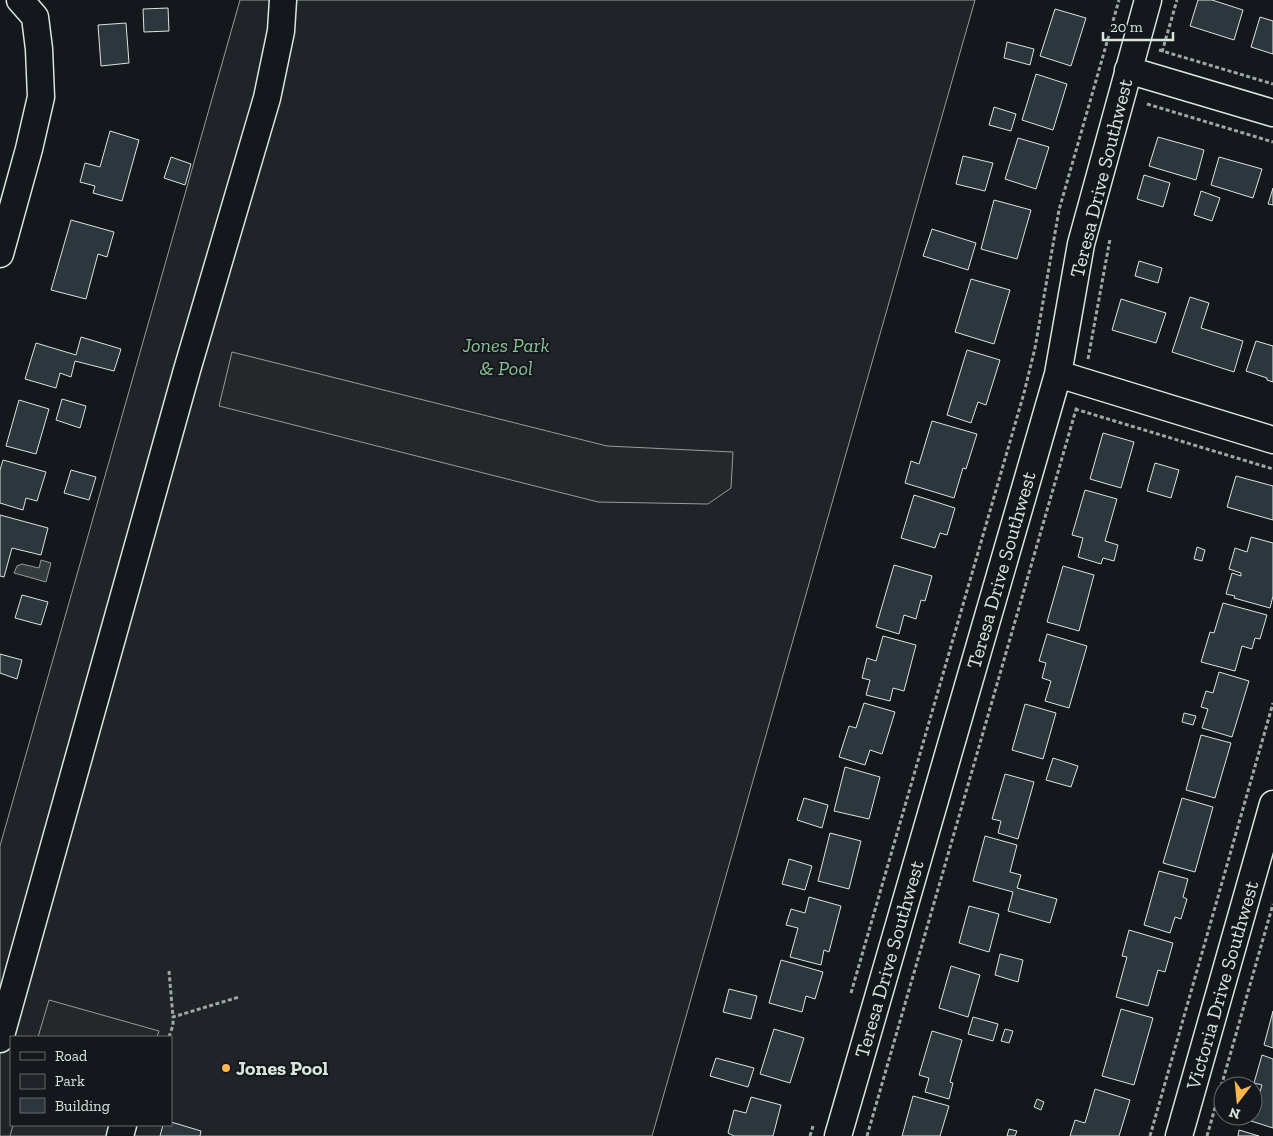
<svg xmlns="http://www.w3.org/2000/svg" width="1273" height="1136" viewBox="0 0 1273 1136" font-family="'Zilla Slab',serif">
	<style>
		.green { fill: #202428; stroke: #939e99; fill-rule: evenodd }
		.parking { fill: #24282b; stroke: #939e99 }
		.water { fill: #363b3e; stroke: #939e99 }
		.building { fill: #2c363c; stroke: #d8e6dc }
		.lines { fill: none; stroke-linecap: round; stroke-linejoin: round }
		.minor-casing { stroke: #d8e6dc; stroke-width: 29 }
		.path { stroke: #9da8a2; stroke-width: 3; stroke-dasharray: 4 2.5; stroke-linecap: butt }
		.minor { stroke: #14181c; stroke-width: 26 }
		.poi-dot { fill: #ffb74d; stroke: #14181c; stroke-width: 2 }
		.labels { text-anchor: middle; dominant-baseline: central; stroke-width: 4; stroke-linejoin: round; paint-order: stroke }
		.street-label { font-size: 20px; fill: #d8e6dc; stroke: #14181c }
		.park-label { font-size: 20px; font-style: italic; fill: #8ac095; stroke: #14181c }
		.poi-label { font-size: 20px; font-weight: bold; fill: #d8e6dc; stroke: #14181c; text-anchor: start }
	</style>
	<rect width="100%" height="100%" fill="#14181c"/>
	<path class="green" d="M240,0H975L652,1136H0V846ZM11,1037H171V1125H11Z"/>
	<path class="parking" d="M232,352L607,446L733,452L731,488L708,504L598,502L219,406Z
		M49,1000L159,1031L157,1037H38Z
		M13,1125H133L130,1136H10Z"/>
	<path class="water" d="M41,560L51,563L46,582L14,573L17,566L22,564L39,568Z"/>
	<path class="building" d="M1198,0H1212L1243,10L1234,40L1190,26Z
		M168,8L169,31L144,32L143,9Z
		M1055,9L1086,18L1071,66L1040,56Z
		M1260,17L1273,21V54L1251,47Z
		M126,23L129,63L101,66L98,25Z
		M1007,42L1034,49L1030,65L1004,58Z
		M1036,74L1067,84L1053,130L1022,120Z
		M994,107L1016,114L1011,131L989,125Z
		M110,131L139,140L122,201L93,193L95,186L80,182L85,163L100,167Z
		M1158,137L1204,150L1196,180L1149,166Z
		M1018,138L1049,147L1036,189L1005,179Z
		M963,156L993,163L985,191L956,184Z
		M171,157L191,164L185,185L164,178Z
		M1219,157L1262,169L1253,198L1211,185Z
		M1144,175L1170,183L1163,207L1137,199Z
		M1273,188V205L1268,204Z
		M1201,191L1220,198L1212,221L1194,215Z
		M994,200L1031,210L1017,259L981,249Z
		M71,220L114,232L107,257L98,254L86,299L51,290Z
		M932,229L976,243L968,270L923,256Z
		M1139,261L1162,268L1158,283L1135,276Z
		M971,279L1010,290L994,344L955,332Z
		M1190,297L1209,303L1201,328L1243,341L1234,372L1172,352Z
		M1121,299L1166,313L1156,343L1112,330Z
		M81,337L121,349L114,371L75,361L71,377L60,373L56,388L25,379L36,343L76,355Z
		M1256,341L1273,346V382L1267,380V378L1246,371Z
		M967,350L1000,360L986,405L978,402L971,423L947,415Z
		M62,399L86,406L80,428L56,420Z
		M19,400L49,409L36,454L6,446Z
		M932,421L977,434L966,469L963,468L954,498L905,483L911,461L919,464Z
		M1103,433L1134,442L1121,488L1090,479Z
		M3,460L46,472L37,501L26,498L23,510L0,503V470Z
		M1155,463L1179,470L1171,498L1147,491Z
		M71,470L96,477L89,500L64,493Z
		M1236,476L1273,486V520L1227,507Z
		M1085,490L1117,499L1105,541L1118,545L1114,561L1103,558L1101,564L1078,557L1083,538L1072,535Z
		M914,495L955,508L947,535L940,533L935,548L901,538Z
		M0,515L48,528L41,555L12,548L4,577L0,576Z
		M1251,537L1273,543V596L1270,608L1234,598L1235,596L1226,594L1232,573L1241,576V573L1229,569L1235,548L1247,552Z
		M1197,547L1205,550L1202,561L1194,559Z
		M894,565L932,576L925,601L921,600L916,619L904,615L899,634L876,627Z
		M1063,566L1094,575L1079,631L1047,622Z
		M22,595L48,602L41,625L15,618Z
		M1223,603L1267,615L1260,639L1255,638L1252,649L1242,646L1235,671L1201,662L1210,632L1214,633Z
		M1047,634L1087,646L1069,708L1045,701L1051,681L1042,678L1046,663L1039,661Z
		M883,636L916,645L904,691L893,688L890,701L866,695L870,680L862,678L867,658L876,661Z
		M0,654L22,660L17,679L0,673Z
		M1219,672L1249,681L1232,737L1202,728L1208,709L1201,707L1206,691L1213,693Z
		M864,703L895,712L882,754L870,750L865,765L839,757L849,726L856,728Z
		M1025,704L1056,713L1043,759L1012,750Z
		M1184,713L1196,716L1193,725L1182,722Z
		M1201,735L1231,743L1215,798L1186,790Z
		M1053,758L1078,766L1071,787L1046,780Z
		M845,767L880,777L869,819L834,811Z
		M1005,774L1034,782L1018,839L998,833L1001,821L992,819Z
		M804,798L828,805L822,828L797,820Z
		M1182,798L1213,807L1195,872L1163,863Z
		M830,833L861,841L849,889L818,881Z
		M985,836L1017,845L1010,872L1021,875L1017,888L1057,899L1050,923L1008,911L1013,892L973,881Z
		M789,859L812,866L805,890L782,884Z
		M1159,871L1188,879L1183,897L1187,899L1181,919L1175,917L1170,933L1144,925Z
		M809,897L841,906L829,952L824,950L821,965L790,957L798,928L786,925L791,909L805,913Z
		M969,906L999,914L989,952L959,943Z
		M1129,930L1173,943L1165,972L1158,970L1148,1006L1116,997L1127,957L1122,956Z
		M1000,954L1023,960L1018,982L995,975Z
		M781,960L823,972L815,999L806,996L802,1012L769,1003Z
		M951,966L980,975L968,1017L939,1008Z
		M729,989L757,996L751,1019L723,1012Z
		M1121,1009L1153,1018L1134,1085L1102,1076Z
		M1273,1011V1048L1264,1045Z
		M973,1017L998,1024L993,1041L968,1034Z
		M774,1029L804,1038L790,1083L760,1074Z
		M1005,1029L1013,1031L1009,1043L1001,1041Z
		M932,1031L962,1040L950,1082L953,1083L949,1099L925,1092L929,1078L919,1075Z
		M1262,1055L1273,1059V1128L1251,1121L1262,1085L1254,1083Z
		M716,1058L754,1068L748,1087L710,1076Z
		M1095,1089L1130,1100L1119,1136H1070L1075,1120L1085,1123Z
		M913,1096L949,1106L940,1136H902Z
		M751,1097L781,1105L773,1136H734L728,1133L734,1110L746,1113Z
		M1037,1099L1044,1102L1041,1110L1034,1107Z
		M171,1122L201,1131L200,1136H160L163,1125H171Z
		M1009,1129L1017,1131L1015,1136H1007Z
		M1239,1130L1259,1136H1238Z"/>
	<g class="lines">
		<g class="minor-casing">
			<path id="minor" d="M1128,70L1273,113
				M0,254L29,149L41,97L39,49L35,17L20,0
				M1058,374L1273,440
				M0,1039L187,370L267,98L281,31L283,0
				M120,1136L123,1125
				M838,1136L1058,374L1081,244L1148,0
				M1179,1136L1273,804"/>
		</g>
		<path class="path" d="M1159,50L1273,84
			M1162,52L1177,0
			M1147,104L1273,142
			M1088,359L1110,239
			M1075,409L1273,469
			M169,971L173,1017
			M851,993L1024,393L1035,348L1059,210L1119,0
			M169,1037L173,1025V1017L239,997
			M810,1136L813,1126
			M867,1136L1077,406
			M1150,1136L1273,703
			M1207,1136L1273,904"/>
		<use href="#minor" class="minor"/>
	</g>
	<circle class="poi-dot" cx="226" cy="1068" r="5"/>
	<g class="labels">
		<g class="street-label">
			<text transform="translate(1101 178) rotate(-76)">Teresa Drive Southwest</text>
			<text transform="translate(1001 570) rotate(-74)">Teresa Drive Southwest</text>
			<text transform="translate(889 959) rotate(-74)">Teresa Drive Southwest</text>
			<text transform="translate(1222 985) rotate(-74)">Victoria Drive Southwest</text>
		</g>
		<g class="park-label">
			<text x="506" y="345">Jones Park<tspan x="506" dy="23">&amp; Pool</tspan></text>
		</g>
		<g class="poi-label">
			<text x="236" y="1068">Jones Pool</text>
		</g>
	</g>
	<rect x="10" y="1036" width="162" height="90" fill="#14181c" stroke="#626a69"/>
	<rect x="20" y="1052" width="25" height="8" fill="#14181c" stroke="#626a69"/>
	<text x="55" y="1061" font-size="15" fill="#d8e6dc">Road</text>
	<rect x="20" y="1074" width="25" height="15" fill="#202428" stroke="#626a69"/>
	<text x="55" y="1086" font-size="15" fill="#d8e6dc">Park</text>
	<rect x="20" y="1098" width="25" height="15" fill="#2c363c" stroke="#626a69"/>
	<text x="55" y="1111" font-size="15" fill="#d8e6dc">Building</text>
	<g transform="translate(1238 1101) rotate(196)"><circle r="24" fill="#14181c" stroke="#626a69"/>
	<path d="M0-4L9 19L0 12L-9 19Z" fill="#ffb74d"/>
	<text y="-8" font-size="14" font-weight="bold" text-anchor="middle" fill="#d8e6dc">N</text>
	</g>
	<path d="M1103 32v8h70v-8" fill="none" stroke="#d8e6dc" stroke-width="2.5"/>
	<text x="1110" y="32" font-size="15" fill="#d8e6dc" stroke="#14181c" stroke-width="4" paint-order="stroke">20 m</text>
</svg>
